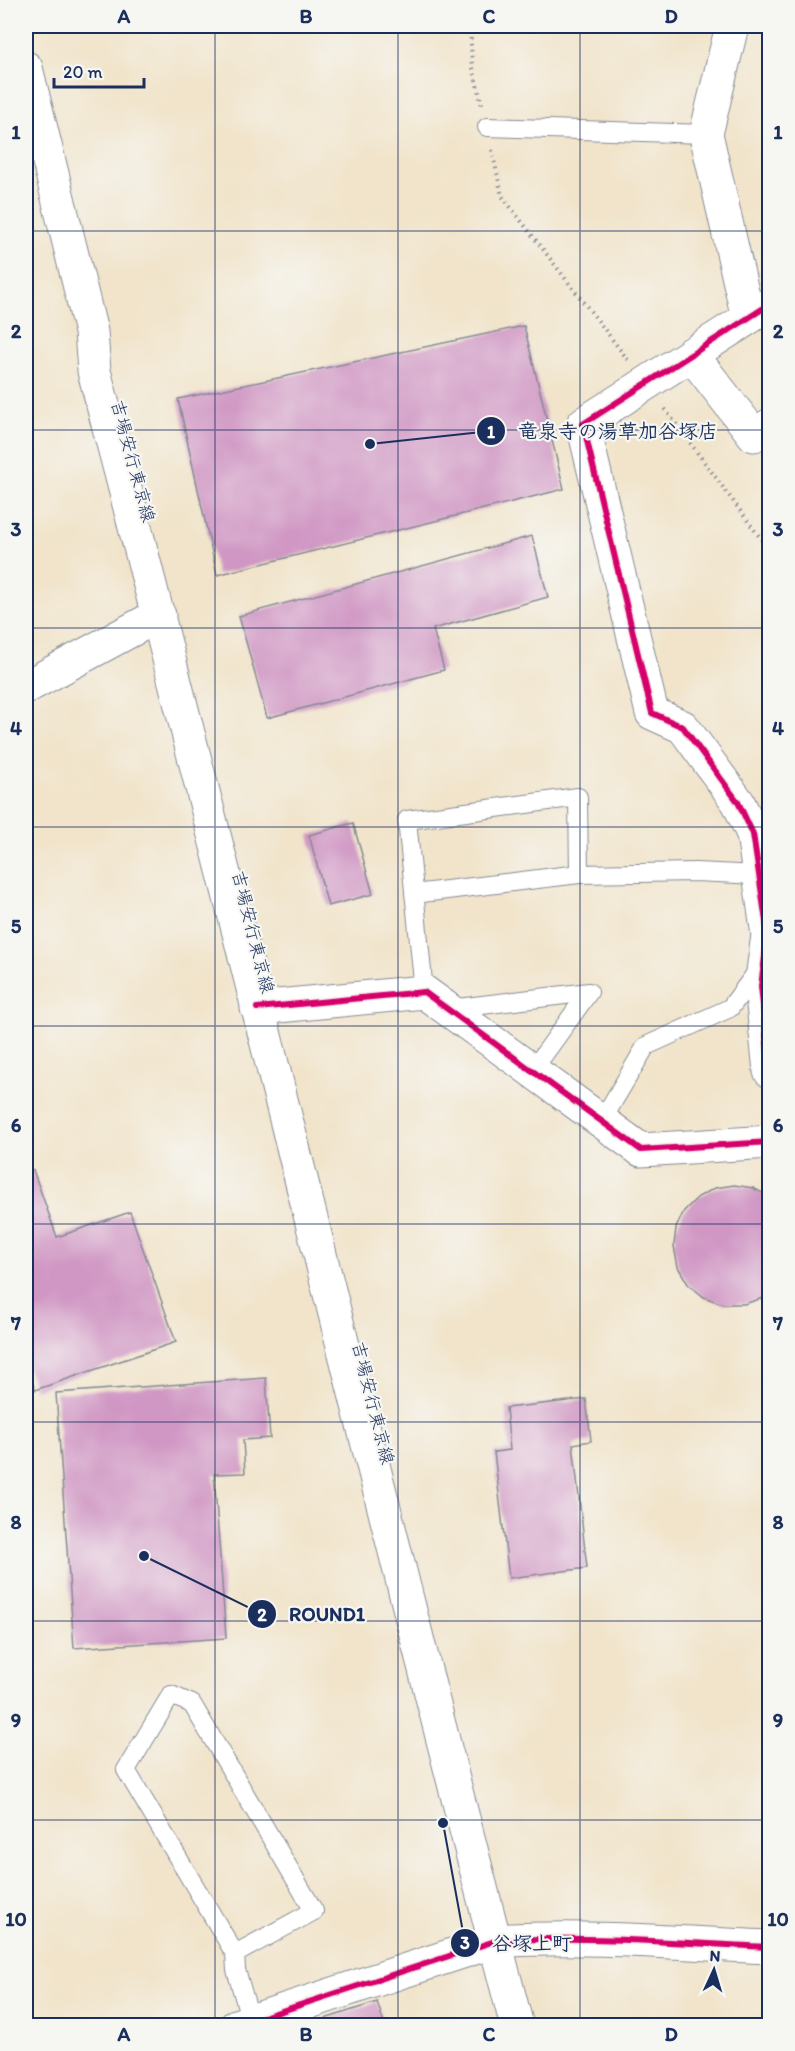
<svg xmlns="http://www.w3.org/2000/svg" width="795" height="2051" viewBox="0 0 795 2051" font-family="Itim,'Klee One',sans-serif">
	<style>
		.building { fill: #d097c4 }
		.lines { fill: none; stroke-linecap: round; stroke-linejoin: round }
		.service-casing { stroke: #868a94; stroke-width: 20 }
		.minor-casing { stroke: #868a94; stroke-width: 35 }
		.secondary-casing { stroke: #868a94; stroke-width: 35 }
		.path { stroke: #868a94; stroke-width: 4; stroke-dasharray: 1.5 4.5; stroke-linecap: butt }
		.service { stroke: #fff; stroke-width: 18 }
		.minor { stroke: #fff; stroke-width: 33 }
		.secondary { stroke: #fff; stroke-width: 33 }
		.cycleway-casing { stroke: #f6f6f2; stroke-width: 10 }
		.cycleway { stroke: #d6006c; stroke-width: 6 }
		.grid { fill: none; stroke: #1b2f5e; stroke-width: 1.5; stroke-opacity: 0.55 }
		.labels { text-anchor: middle; dominant-baseline: central; stroke-width: 4.5; stroke-linejoin: round; paint-order: stroke }
		.street-label { font-size: 18px; fill: #1b2f5e; stroke: #f6f6f2 }
		.leader { fill: none; stroke: #1b2f5e; stroke-width: 2 }
		.callout-dot { fill: #1b2f5e; stroke: #f6f6f2; stroke-width: 2 }
		.mark-label { font-size: 18px; text-anchor: middle; font-weight: bold; fill: #fff }
		.callout-label { font-size: 20px; text-anchor: middle; font-weight: bold; fill: #1b2f5e; stroke: #f6f6f2; stroke-width: 4.5; stroke-linejoin: round; paint-order: stroke }
		.neatline { fill: none; stroke: #1b2f5e; stroke-width: 2 }
		.grid-label { font-size: 20px; text-anchor: middle; font-weight: bold; fill: #1b2f5e }
	</style>
	<rect width="100%" height="100%" fill="#f6f6f2"/>
	<filter id="ink" filterUnits="userSpaceOnUse"><feTurbulence type="fractalNoise" baseFrequency=".0167" numOctaves="2"/><feDisplacementMap in="SourceGraphic" scale="12" xChannelSelector="R" yChannelSelector="G"/><feConvolveMatrix kernelMatrix="1 2 1 2 8 2 1 2 1" color-interpolation-filters="sRGB"/></filter>
	<filter id="wash" filterUnits="userSpaceOnUse"><feTurbulence type="fractalNoise" baseFrequency=".008" numOctaves="4" result="noise"/><feDisplacementMap in="SourceGraphic" scale="24" xChannelSelector="R" yChannelSelector="G"/><feGaussianBlur stdDeviation="1.35" result="paint"/><feColorMatrix in="noise" values="0 0 0 0 0 0 0 0 0 0 0 0 0 0 0 0 0 1.4 0 .05"/><feComposite in="paint" operator="in"/></filter>
	<g filter="url(#wash)">
		<rect width="100%" height="100%" fill="#f1e4cb"/>
		<g id="blocks">
			<path class="building" d="M524,326L564,489L217,575L178,399Z
				M532,536L548,597L433,629L444,670L267,718L239,616Z
				M353,823L373,894L328,906L309,835Z
				M33,1170L57,1237L130,1212L176,1342L35,1390L26,1363V1172Z
				M734,1185L753,1188L770,1197V1292L763,1298L744,1304H723L704,1297L688,1284L678,1267L674,1246L676,1228L684,1211L698,1197L715,1188Z
				M266,1378L270,1438L243,1440L245,1473L214,1474L226,1638L74,1648L56,1393Z
				M586,1399L591,1441L573,1444L587,1568L509,1578L494,1452L510,1450L506,1408Z
				M377,2002L385,2026H306V2025Z"/>
		</g>
	</g>
	<g filter="url(#ink)">
		<use href="#blocks" fill-opacity="0" stroke="#868a94" stroke-width="1.5"/>
		<g class="lines">
			<g class="service-casing">
				<path id="service" d="M487,127L706,134
					M414,894L579,874
					M424,992L407,820L578,797L579,874L696,872L759,875
					M449,1009L589,992L532,1071
					M601,1122L646,1046L730,1008L759,969
					M235,1954L314,1911L192,1704L171,1695L126,1770L235,1954L236,1970L251,2021"/>
			</g>
			<g class="minor-casing">
				<path id="minor" d="M732,26L706,134L748,318
					M770,304L583,424L652,713L683,727L738,802L753,834L768,935L761,986L770,1071
					M691,354L754,435L770,425
					M26,687L159,615
					M257,1008L424,992L641,1150L770,1142
					M236,2026L495,1941C586,1935 678,1943 770,1947"/>
			</g>
			<g class="secondary-casing">
				<path id="secondary" d="M26,68L91,332L94,371C240,921 372,1475 517,2026"/>
			</g>
			<path class="path" d="M470,26L472,64L482,105
				M492,150L502,196L628,360
				M665,409L770,551"/>
			<use href="#service" class="service"/>
			<use href="#minor" class="minor"/>
			<use href="#secondary" class="secondary"/>
			<g class="cycleway-casing">
				<path id="cycleway" d="M770,304L583,424L652,713L683,727L738,802L753,834L768,935L761,986L770,1071
					M257,1008L424,992L641,1150L770,1142
					M236,2026L495,1941C586,1935 678,1943 770,1947"/>
			</g>
			<use href="#cycleway" class="cycleway"/>
		</g>
	</g>
	<path class="grid" d="M215,26V2026M398,26V2026M580,26V2026M26,231H770M26,430H770M26,628H770M26,827H770M26,1026H770M26,1224H770M26,1422H770M26,1621H770M26,1820H770"/>
	<g class="labels">
		<g class="street-label">
			<text transform="translate(133 461) rotate(75)">吉場安行東京線</text>
			<text transform="translate(253 932) rotate(76)">吉場安行東京線</text>
			<text transform="translate(373 1403) rotate(76)">吉場安行東京線</text>
		</g>
	</g>
	<path class="leader" d="M370 444L491 431M144 1556L262 1614M443 1823L465 1943"/>
	<g class="callout-dot">
		<circle cx="370" cy="444" r="6"/>
		<circle cx="144" cy="1556" r="6"/>
		<circle cx="443" cy="1823" r="6"/>
		<circle cx="491" cy="431" r="15"/>
		<circle cx="262" cy="1614" r="15"/>
		<circle cx="465" cy="1943" r="15"/>
	</g>
	<g class="mark-label">
		<text x="491" y="438">1</text>
		<text x="262" y="1621">2</text>
		<text x="465" y="1949">3</text>
	</g>
	<g class="callout-label">
		<text x="618" y="438">竜泉寺の湯草加谷塚店</text>
		<text x="327" y="1621">ROUND1</text>
		<text x="532" y="1950">谷塚上町</text>
	</g>
	<rect width="795" height="2051" fill="none" stroke="#f6f6f2" stroke-width="66"/>
	<g transform="translate(714 1970) rotate(4)" stroke="#f6f6f2" stroke-width="4.5" paint-order="stroke">
	<path d="M0-4.5L10 22L0 15L-10 22Z" fill="#1b2f5e"/>
	<text y="-9" font-size="16" font-weight="bold" text-anchor="middle" fill="#1b2f5e">N</text>
	</g>
	<path d="M54 78v9h90v-9" fill="none" stroke="#1b2f5e" stroke-width="3"/>
	<text x="63" y="78" font-size="18" fill="#1b2f5e" stroke="#f6f6f2" stroke-width="4.5" paint-order="stroke">20 m</text>
	<rect x="33" y="33" width="729" height="1985" class="neatline"/>
	<g class="grid-label">
		<text x="124" y="23">A</text>
		<text x="306" y="23">B</text>
		<text x="489" y="23">C</text>
		<text x="671" y="23">D</text>
		<text x="16" y="139">1</text>
		<text x="778" y="139">1</text>
		<text x="16" y="338">2</text>
		<text x="778" y="338">2</text>
		<text x="16" y="536">3</text>
		<text x="778" y="536">3</text>
		<text x="16" y="735">4</text>
		<text x="778" y="735">4</text>
		<text x="16" y="933">5</text>
		<text x="778" y="933">5</text>
		<text x="16" y="1132">6</text>
		<text x="778" y="1132">6</text>
		<text x="16" y="1330">7</text>
		<text x="778" y="1330">7</text>
		<text x="16" y="1529">8</text>
		<text x="778" y="1529">8</text>
		<text x="16" y="1727">9</text>
		<text x="778" y="1727">9</text>
		<text x="16" y="1926">10</text>
		<text x="778" y="1926">10</text>
		<text x="124" y="2041">A</text>
		<text x="306" y="2041">B</text>
		<text x="489" y="2041">C</text>
		<text x="671" y="2041">D</text>
	</g>
</svg>
